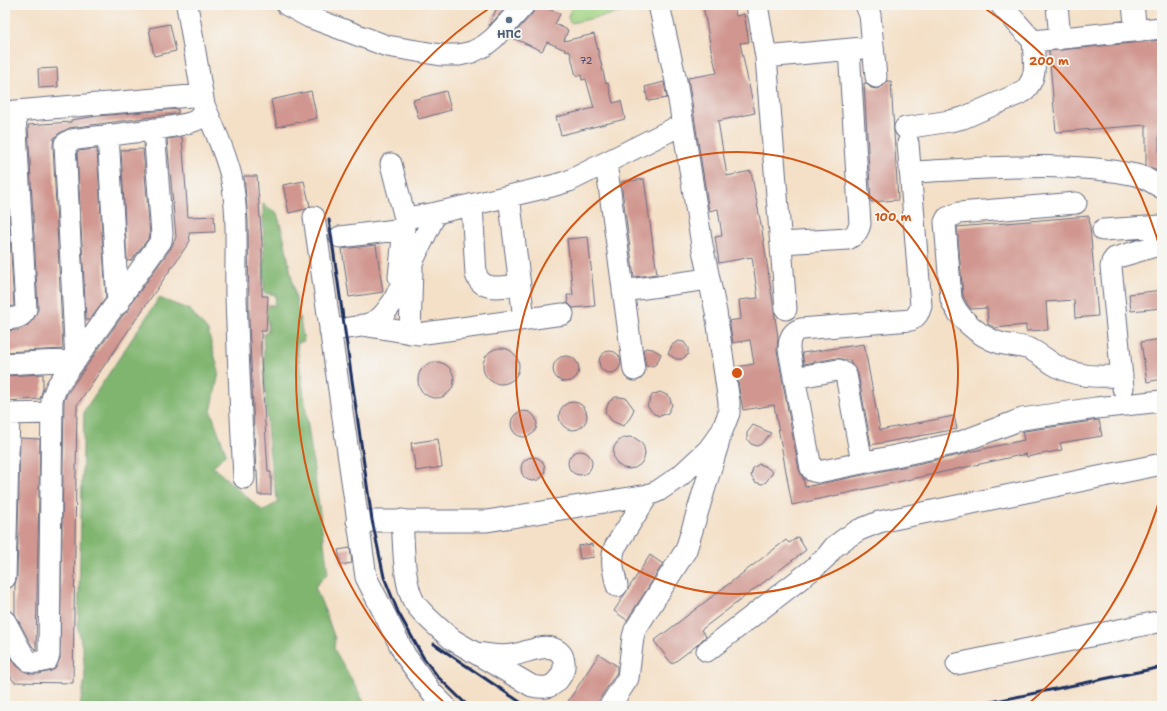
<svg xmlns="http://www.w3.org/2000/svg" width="1167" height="711" viewBox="0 0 1167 711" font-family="'Shantell Sans',sans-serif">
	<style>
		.green { fill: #a1d382; stroke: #5e8170 }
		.forest { fill: #80b570; stroke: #4e7267 }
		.building { fill: #d0968f }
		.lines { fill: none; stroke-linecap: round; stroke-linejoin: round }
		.minor-casing { stroke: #676d83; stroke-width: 23 }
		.minor { stroke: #fff; stroke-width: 21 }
		.rail { stroke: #1b2f5e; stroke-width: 3 }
		.ring { fill: none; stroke: #d45514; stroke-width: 2 }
		.service-dot { fill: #5c6f8a; stroke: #f6f6f2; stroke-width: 1.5 }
		.labels { text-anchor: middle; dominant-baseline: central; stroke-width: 3.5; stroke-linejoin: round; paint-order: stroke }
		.number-label { font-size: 10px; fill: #48496a }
		.service-label { font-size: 12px; font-weight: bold; fill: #4e5e75; stroke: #f6f6f2 }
		.centre { fill: #d45514; stroke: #f6f6f2; stroke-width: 2 }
		.ring-label { font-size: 12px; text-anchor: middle; font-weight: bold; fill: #d45514; stroke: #f6f6f2; stroke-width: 3.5; stroke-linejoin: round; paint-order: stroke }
	</style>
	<rect width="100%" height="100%" fill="#f6f6f2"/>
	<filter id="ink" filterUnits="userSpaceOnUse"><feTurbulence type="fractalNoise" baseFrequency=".025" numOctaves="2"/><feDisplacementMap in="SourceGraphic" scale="8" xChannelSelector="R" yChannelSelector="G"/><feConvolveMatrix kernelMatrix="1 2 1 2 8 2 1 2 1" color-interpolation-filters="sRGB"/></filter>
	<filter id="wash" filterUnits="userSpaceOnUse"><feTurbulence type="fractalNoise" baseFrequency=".012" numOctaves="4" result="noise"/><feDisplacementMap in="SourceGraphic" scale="16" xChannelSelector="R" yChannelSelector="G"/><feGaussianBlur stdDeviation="0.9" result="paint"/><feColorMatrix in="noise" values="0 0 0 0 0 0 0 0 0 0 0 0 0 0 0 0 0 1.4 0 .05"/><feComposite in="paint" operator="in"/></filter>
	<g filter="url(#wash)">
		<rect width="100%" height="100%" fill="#f4e0c7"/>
		<path class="green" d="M572,5H637L638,9L570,23L568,17Z"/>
		<path class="forest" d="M263,204L277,213L284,238L304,341L298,343L297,345L328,573L315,587L327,616L335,639L334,649L355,685L366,706H80L85,679L83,650L78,629L84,411L159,298L190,310L208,331L219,372L211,412L226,453L213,467L263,511L278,502C265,450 266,389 263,335L268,331V321L263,319L265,305H275L276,295L264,293Z"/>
		<g id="blocks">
			<path class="building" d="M498,5H508L489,26Z
				M536,5H540L560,14L555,24L568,30L564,41L594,34L606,84L608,83L613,103L621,101L625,119L561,135L556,117L594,108L586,79L582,80L581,75L576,76L570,52L547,42L542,51L511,37L533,13Z
				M703,5H734L736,16L744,14L749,42L740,43L755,113L718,121L727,176L751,171L762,230L778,337L777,351L799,470L803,478L805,487L960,455L969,452L1024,440L1022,432L1025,431L1099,420L1102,436L1060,443L1062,450L1027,457L1026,454L792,505L774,405L743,410L739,388L736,367L754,364L750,340L733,343L729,321L741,319L739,300L758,298L752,257L719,263L715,237L722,236L718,209L709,211L688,78L717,73L711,49Z
				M170,24L176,51L154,56L149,28Z
				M1162,40V123H1159V170H1155L1146,166V125L1056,132L1049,51Z
				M57,68L58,87L39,88L38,69Z
				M887,81H891L898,200L871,202L864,83H866L871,88L877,89L883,86Z
				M664,82L667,98L648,101L645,87Z
				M311,91L317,118L277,127L271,100Z
				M446,91L451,110L419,119L413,100Z
				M178,109V113L174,114L69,128L58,134L54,138L53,145L63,349L5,352V331L18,330L27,326L34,318L38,309L28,125L71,122V120L98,116Z
				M182,137L188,217L214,216L215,232L189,233L190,241L77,405L73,683L14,682L5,667V647L17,666L24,671L31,674H39L51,671L55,669L60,659L64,401L67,394L88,364L123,315L129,310L130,305L171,248L176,237L167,139Z
				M5,148L14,306L5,307Z
				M97,149L106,298L90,320H86L77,151Z
				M143,149L150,236L132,260L127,261L121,150Z
				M244,176H257L262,244V296H268L266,331H261V359L268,472H271V495H258L257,471L256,472L249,320L248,220Z
				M644,179L657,274L634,277L621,182Z
				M304,181L310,206L306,209L289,213L283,185Z
				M1089,216L1098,316L1075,318L1074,300L1046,302L1048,330L1026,331V325L995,328L988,324L987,308L971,309L968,305L963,296L957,227Z
				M588,237L595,306L573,308L568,303L567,295H573L567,239Z
				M376,245L383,292L349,297L342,249Z
				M1162,290V308L1131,311L1129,294Z
				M1162,339V379L1147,382L1141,342Z
				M678,341L684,342L688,348V355L682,359H676L668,354L672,345Z
				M864,344L880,430L954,416L957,429L871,445L858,373L851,364L850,360H846L836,358L804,364L802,353Z
				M646,348L653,349L661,354L657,363L653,366H646L643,350Z
				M483 366a18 18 0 1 1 36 0a18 18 0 1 1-36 0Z
				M599 362a11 11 0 1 1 22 0a11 11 0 1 1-22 0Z
				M553 369a13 13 0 1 1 26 0a13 13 0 1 1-26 0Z
				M418 380a18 18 0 1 1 36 0a18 18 0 1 1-36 0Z
				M43,374V388L40,399L5,401V376Z
				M660,392L669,396L672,405L668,413L660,416L654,414L647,406L652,395Z
				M615,397H620L626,398L634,409L630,418L623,426L612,421L605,412L609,402Z
				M559 416a14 14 0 1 1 28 0a14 14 0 1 1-28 0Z
				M511 424a13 13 0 1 1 26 0a13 13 0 1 1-26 0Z
				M753,425L771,433L761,444L757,446L751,444L747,439V433Z
				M613 453a16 16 0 1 1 32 0a16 16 0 1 1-32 0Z
				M20,438L40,439L36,650L32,646L15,614V584L17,578Z
				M438,439L442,467L416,471L411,443Z
				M568 463a12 12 0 1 1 24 0a12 12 0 1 1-24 0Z
				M521 469a12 12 0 1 1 24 0a12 12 0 1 1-24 0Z
				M759,464L765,466L773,472L766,482L762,484L755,482L751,476L753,468Z
				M798,537L806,550L701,630L706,636L696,646L672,664L654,641L786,540L789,543Z
				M592,544L594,557L580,559L578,546Z
				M350,548L352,563L341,565L338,550Z
				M650,555L663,564L627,620L614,611Z
				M599,654L617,666V672L595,706H565Z"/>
		</g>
	</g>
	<g filter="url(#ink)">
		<use href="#blocks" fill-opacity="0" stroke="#676d83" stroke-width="1"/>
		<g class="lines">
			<g class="minor-casing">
				<path id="minor" d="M287,5L309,17L387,46L441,55H459L472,52L484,46L494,38L524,5
					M757,5L766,57L786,309
					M866,5L870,15L876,77
					M1001,5L1033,41L1162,28
					M1057,5L1060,39
					M1133,5L1136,31
					M766,57L873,47
					M204,105C214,128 225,151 231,176C239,214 235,257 236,296C238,357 241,418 244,478
					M5,112L202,95
					M905,128L950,121L963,118L1023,92C1039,77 1034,62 1033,41
					M108,135L118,304
					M908,143L921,306C919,313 917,316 911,320L801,329C791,332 789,339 789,349L811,468L813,471L818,472L958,443L1022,419L1096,408L1162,401
					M606,163L634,370
					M391,164L405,218L436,213
					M910,172C986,169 1062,160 1136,175L1145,178L1162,188
					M509,196L524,319
					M1076,203L959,213L947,218L945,222L951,299C957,317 979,336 997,342C1007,346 1019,345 1030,349C1038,353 1046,359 1053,364C1074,377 1098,378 1122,375
					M472,205L476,274C482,293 504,286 520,285
					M314,217L366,577L405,655L432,693L445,706
					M1103,230L1162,226
					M340,237L404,229
					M781,243L848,239C855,235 858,232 860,224L849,50
					M399,277L405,218
					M623,291L708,279
					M5,319C15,318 21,319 26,309L15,112
					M362,325L418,334L563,314
					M330,330C346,328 368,328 381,317C386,312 389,307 393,302L436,213L552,186L569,181L683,124
					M410,333L412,268
					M5,364L76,360L65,144L71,140C90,137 188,128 198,119C202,115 203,110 204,105L187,5
					M794,378L838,370L842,372L846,375L862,463
					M1123,388L1111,267L1112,262L1115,258L1162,244
					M5,414L52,413
					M402,520C404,543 403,580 413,600C420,613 442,631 453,640L532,686C537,687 542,688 547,687C564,683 573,654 552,648C540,645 525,653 513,655C499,657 487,655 473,652
					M357,521H487L648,495L658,491L680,476L708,450L722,431L729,413V402L716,312L702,245L676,81L659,5
					M5,578L9,414
					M617,586C614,573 610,560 615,547L648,495
					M5,621C10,629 21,655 28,660C33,664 41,662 47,660L49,655L52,399L57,386L161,241L162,234L154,129
					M707,651L813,569L826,557L834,547L846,538L859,530L879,522L1162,464
					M957,664L1162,621
					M610,706L628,678L633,637L635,630L686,550L719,441"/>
			</g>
			<use href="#minor" class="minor"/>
			<path class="rail" d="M329,220L372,520L384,577L398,612L423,657L438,677L468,706
				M434,644L526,706
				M972,706L1162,667"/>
		</g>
	</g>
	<g class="ring">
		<circle cx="737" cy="373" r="221"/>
		<path d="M1162 491A441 441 0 0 1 1026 706M448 706A441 441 0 0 1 494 5M980 5A441 441 0 0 1 1162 255"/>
	</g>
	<circle class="service-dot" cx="509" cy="20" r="4"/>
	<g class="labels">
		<g class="number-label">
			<text x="586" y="60">72</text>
		</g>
		<g class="service-label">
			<text x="509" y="34">НПС</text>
		</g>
	</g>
	<circle cx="737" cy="373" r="6" class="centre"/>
	<g class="ring-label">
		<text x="1049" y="65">200 m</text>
		<text x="893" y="221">100 m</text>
	</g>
	<rect width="1167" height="711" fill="none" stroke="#f6f6f2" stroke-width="20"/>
</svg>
